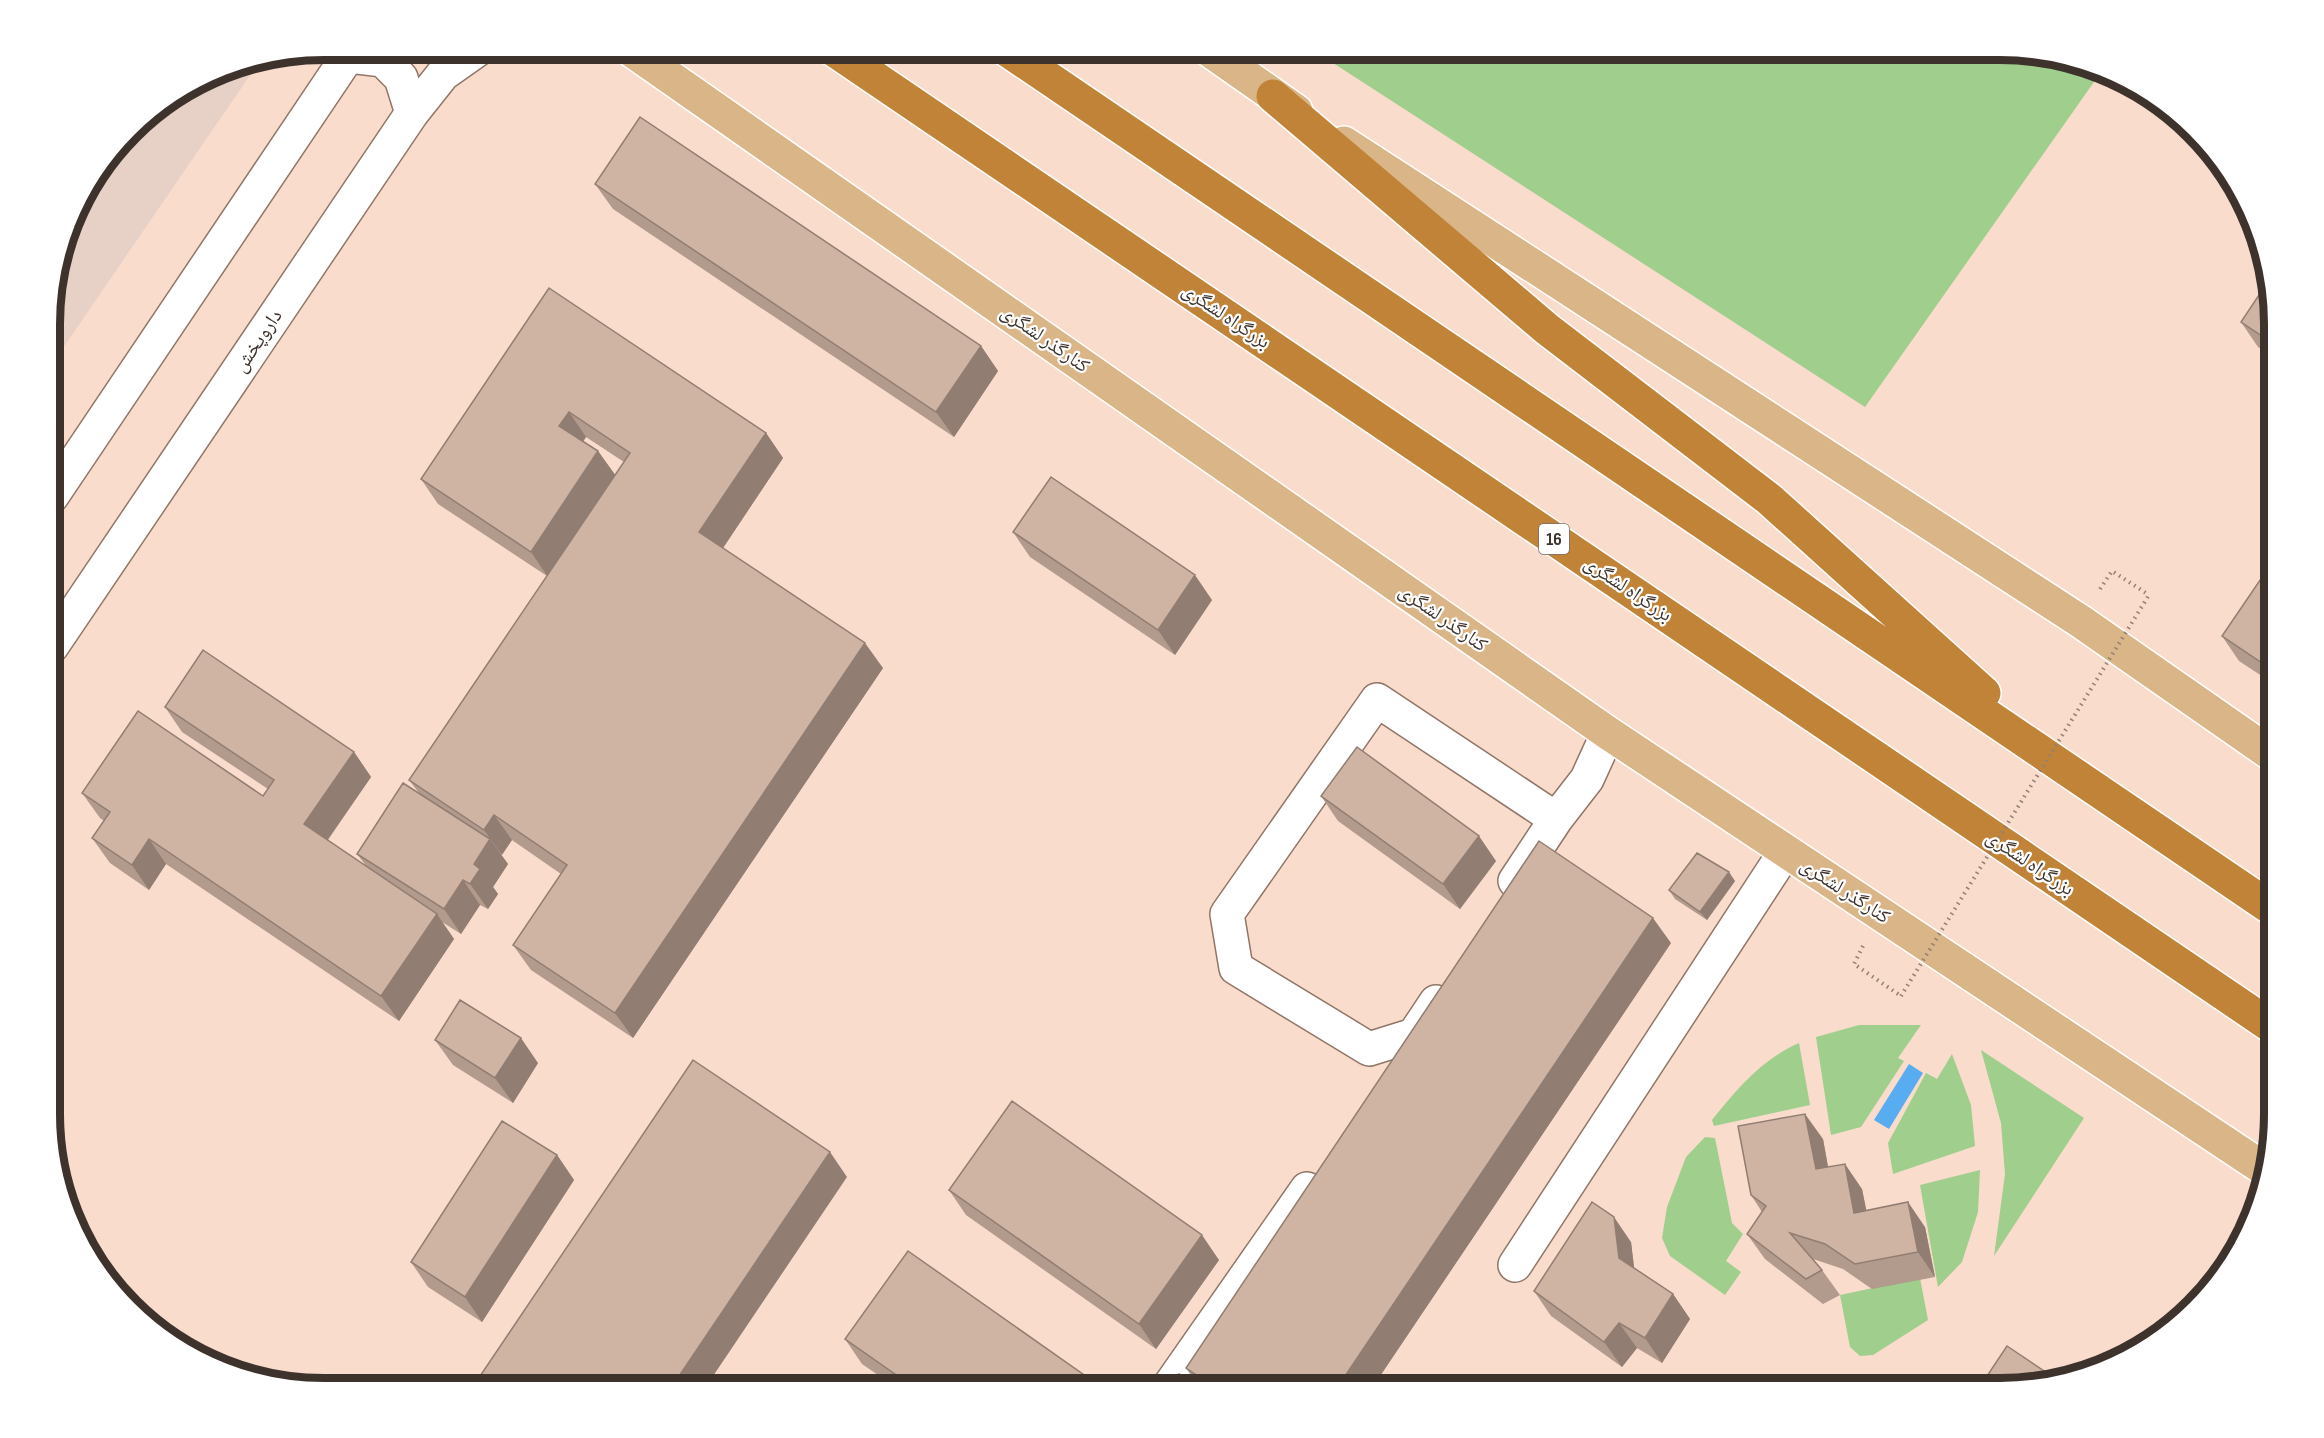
<svg xmlns="http://www.w3.org/2000/svg" width="2324" height="1438" viewBox="0 0 2324 1438" font-family="'Sofia Sans Condensed','Noto Naskh Arabic',sans-serif">
	<style>
		.industrial { fill: #e7d0c5 }
		.green { fill: #9fce8d }
		.water { fill: #58acf0 }
		.lines { fill: none; stroke-linecap: round; stroke-linejoin: round }
		.minor-casing { stroke: #907667; stroke-width: 36 }
		.major-casing { stroke: #fff; stroke-width: 36 }
		.highway-casing { stroke: #fff; stroke-width: 36 }
		.path { stroke: #937f74; stroke-width: 4; stroke-dasharray: 1.5 4.5; stroke-linecap: butt }
		.minor { stroke: #fff; stroke-width: 33 }
		.major { stroke: #d9b588; stroke-width: 33 }
		.highway { stroke: #c08338; stroke-width: 33 }
		.path-bridge { stroke: #937f74; stroke-width: 4; stroke-dasharray: 1.5 4.5; stroke-linecap: butt }
		.wall { fill: #b29a8c; fill-rule: evenodd }
		.shaded-wall { fill: #917d72 }
		.building { fill: #cfb3a3; stroke: #917d72; stroke-width: 1.5 }
		.labels { text-anchor: middle; dominant-baseline: central; stroke-width: 4.5; stroke-linejoin: round; paint-order: stroke }
		.shield { fill: #fff; stroke: #78706b; stroke-width: 1.5 }
		.shield-label { font-size: 18px; font-weight: bold; fill: #3e322c }
		.street-label { font-size: 20px; fill: #3e322c; stroke: #fff }
		.rim { fill: none; stroke: #3e322c; stroke-width: 8 }
	</style>
	<rect width="100%" height="100%" fill="#f9dccc"/>
	<path class="industrial" d="M259,62L52,364V288L78,202L143,118L219,70Z"/>
	<path class="green" d="M1313,50H2001L2072,59L2101,72L1865,407Z
		M1859,1025H1921L1898,1058L1904,1061L1861,1127L1831,1135L1816,1037Z
		M1799,1043L1810,1105L1714,1126L1712,1120C1737,1089 1762,1059 1799,1043Z
		M1981,1050L2084,1118L1994,1256L2005,1174L2001,1123Z
		M1952,1054L1971,1105L1975,1146L1893,1174L1888,1143L1926,1073L1937,1079Z
		M1705,1137L1715,1138L1732,1223L1743,1234L1726,1261L1741,1272L1725,1295L1670,1256L1662,1238L1667,1207L1686,1157Z
		M1980,1170L1978,1212L1962,1262L1938,1287L1920,1185Z
		M1920,1278L1928,1320L1873,1355L1860,1356L1850,1347L1840,1295Z"/>
	<path class="water" d="M1909,1064L1923,1073L1889,1129L1874,1120Z"/>
	<g class="lines">
		<g class="minor-casing">
			<path id="minor" d="M349,56L383,60L401,78L412,113
				M52,496L352,50
				M52,646L412,113L443,74L477,50
				M1515,881L1556,819
				M1436,1002L1414,1035L1369,1049L1236,968L1227,914L1377,700L1556,819L1587,779L1608,733
				M1515,1265L1785,852
				M1168,1388L1307,1189"/>
		</g>
		<g class="major-casing">
			<path id="major" d="M631,50L1608,733L2266,1170
				M1209,50L1296,111
				M1344,143L2080,621L2274,756"/>
		</g>
		<g class="highway-casing">
			<path id="highway" d="M834,50L2274,1028
				M1007,50L2274,910
				M1273,96L1547,329L1769,499L1984,693"/>
		</g>
		<path class="path" d="M2100,589L2112,571L2149,595
			M1863,946L1854,964L1901,996"/>
		<use href="#minor" class="minor"/>
		<use href="#major" class="major"/>
		<use href="#highway" class="highway"/>
		<path class="path-bridge" d="M1901,996L2149,595"/>
	</g>
	<path class="wall" d="M595,184L981,346L998,371L954,437L613,209Z
		M549,288L766,433L783,458L723,548L883,668L633,1038L531,970L513,945L561,874L512,840L501,855L508,864L493,887L498,894L488,909L480,905L461,934L442,922L454,939L399,1021L166,864L149,890L110,863L92,838L104,821L100,818L82,793L263,796L268,789L182,732L165,707L354,752L371,777L328,840L367,867L357,854L419,793L409,780L547,576L438,504L421,479ZM586,437L624,462L615,475L598,451L583,441Z
		M2274,306V357L2258,347L2241,322Z
		M1013,532L1212,600L1175,655L1030,557Z
		M2274,566V684L2239,661L2222,636Z
		M1321,796L1496,861L1460,909L1338,821Z
		M1735,881L1707,920L1675,899L1669,890Z
		M1671,943L1372,1388H1169L1199,1387L1186,1368Z
		M435,1040L538,1063L513,1103L453,1065Z
		M1823,1139L1828,1167L1862,1189L1866,1210L1925,1227L1935,1277L1872,1289L1843,1269L1813,1259L1822,1270L1840,1295L1823,1304L1765,1259L1747,1234L1762,1212L1751,1195Z
		M557,1155L574,1180L482,1322L428,1287L411,1262Z
		M949,1190L1219,1260L1156,1349L966,1215Z
		M1631,1242L1634,1268L1673,1294L1690,1319L1662,1363L1637,1348L1622,1367L1551,1316L1534,1291Z
		M845,1339L1100,1388H897L862,1364Z"/>
	<path class="shaded-wall" d="M2274,318V353L2262,336Z
		M981,346L998,371L954,437L936,412Z
		M569,412L586,437L577,451L559,426Z
		M766,433L783,458L717,557L699,532Z
		M598,451L616,476L548,577L531,552Z
		M1195,575L1212,600L1175,655L1158,630Z
		M865,643L883,668L633,1038L615,1013Z
		M354,752L371,777L321,849L304,824Z
		M494,815L512,840L502,855L484,830Z
		M1479,836L1496,861L1460,909L1443,884Z
		M149,839L166,864L149,890L132,865Z
		M490,839L508,864L493,887L498,894L488,909L470,884L474,864Z
		M1729,872L1735,881L1707,920L1700,912Z
		M463,880L480,905L461,934L444,909Z
		M437,914L454,939L399,1021L381,996Z
		M1653,918L1671,943L1372,1388H1337Z
		M521,1038L538,1063L513,1103L495,1078Z
		M1805,1114L1823,1139L1833,1194L1816,1169Z
		M830,1152L847,1177L705,1388H671Z
		M557,1155L574,1180L482,1322L465,1297Z
		M1845,1164L1862,1189L1872,1238L1854,1213Z
		M1908,1202L1925,1227L1935,1277L1918,1252Z
		M1614,1217L1631,1242L1636,1283L1619,1258Z
		M1202,1235L1219,1260L1156,1349L1139,1324Z
		M1673,1294L1690,1319L1662,1363L1645,1338Z
		M1619,1323L1637,1348L1622,1367L1604,1342Z"/>
	<path class="building" d="M640,117L981,346L936,412L595,184Z
		M2267,283L2274,306V318L2262,336L2241,322Z
		M549,288L766,433L699,532L865,643L615,1013L513,945L567,865L494,815L484,830L409,780L630,453L569,412L559,426L598,451L531,552L421,479Z
		M1051,477L1195,575L1158,630L1013,532Z
		M2271,564L2274,566V671L2222,636Z
		M203,650L354,752L304,824L437,914L381,996L149,839L132,865L92,838L110,812L82,793L138,711L263,796L274,780L165,707Z
		M1357,747L1479,836L1443,884L1321,796Z
		M403,783L490,839L474,864L480,869L470,884L463,880L444,909L357,854Z
		M1539,841L1653,918L1337,1388H1216L1186,1368Z
		M1697,853L1729,872L1700,912L1669,890Z
		M460,1000L521,1038L495,1078L435,1040Z
		M693,1060L830,1152L671,1388H472Z
		M1012,1101L1202,1235L1139,1324L949,1190Z
		M1805,1114L1816,1169L1845,1164L1854,1213L1908,1202L1918,1252L1855,1264L1825,1244L1790,1233L1822,1270L1806,1279L1747,1234L1766,1206L1751,1195L1738,1126Z
		M502,1121L557,1155L465,1297L411,1262Z
		M1592,1202L1614,1217L1619,1258L1673,1294L1645,1338L1619,1323L1604,1342L1534,1291Z
		M908,1251L1097,1384L1095,1388H915L845,1339Z
		M2007,1346L2053,1377L2018,1388H1979Z
		M1179,1374L1201,1388H1169Z"/>
	<g class="labels">
		<rect class="shield" x="1539" y="524" width="30" height="30" rx="4.5"/>
		<g class="shield-label">
			<text x="1554" y="539">16</text>
		</g>
		<g class="street-label">
			<text transform="translate(1226 316) rotate(34)">بزرگراه لشگری</text>
			<text transform="translate(1045 339) rotate(35)">کنارگذر لشگری</text>
			<text transform="translate(258 341) rotate(-56)">داروپخش</text>
			<text transform="translate(1628 589) rotate(34)">بزرگراه لشگری</text>
			<text transform="translate(1443 618) rotate(35)">کنارگذر لشگری</text>
			<text transform="translate(2030 863) rotate(34)">بزرگراه لشگری</text>
			<text transform="translate(1845 891) rotate(33)">کنارگذر لشگری</text>
		</g>
	</g>
	<path d="M0 0H2324V1438H0ZM324 60H2000A264 264 0 0 1 2264 324V1114A264 264 0 0 1 2000 1378H324A264 264 0 0 1 60 1114V324A264 264 0 0 1 324 60Z" fill="#fff" fill-rule="evenodd"/>
	<path class="rim" d="M324 60H2000A264 264 0 0 1 2264 324V1114A264 264 0 0 1 2000 1378H324A264 264 0 0 1 60 1114V324A264 264 0 0 1 324 60Z"/>
</svg>
